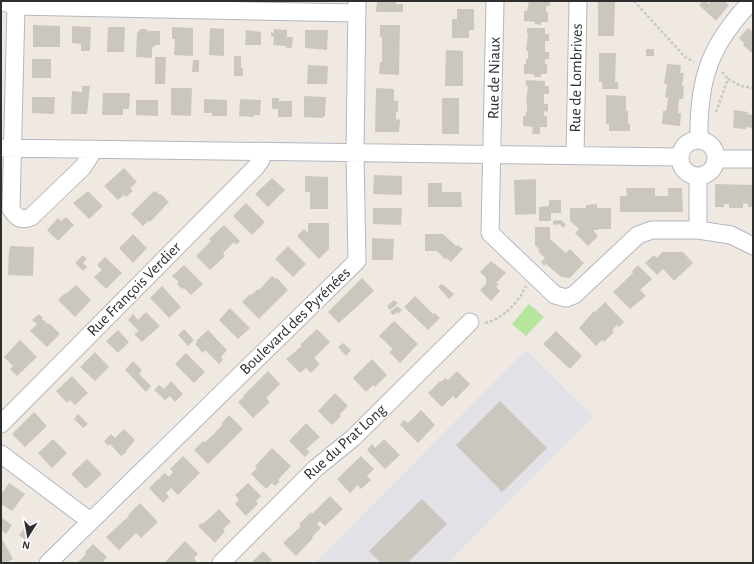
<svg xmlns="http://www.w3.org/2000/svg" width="754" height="564" viewBox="0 0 754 564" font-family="'Alegreya Sans',sans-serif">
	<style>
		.industrial { fill: #e3e1e8 }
		.green { fill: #b6e59e }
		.building { fill: #cbc7bf }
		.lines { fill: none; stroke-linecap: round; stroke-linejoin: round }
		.minor-casing { stroke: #b4b7c1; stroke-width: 19 }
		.path { stroke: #c9c9c9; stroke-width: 2.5; stroke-dasharray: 3 2; stroke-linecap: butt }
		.minor { stroke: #fff; stroke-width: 17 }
		.labels { text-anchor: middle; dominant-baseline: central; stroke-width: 3; stroke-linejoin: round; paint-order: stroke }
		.street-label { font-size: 16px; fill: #2e2e2e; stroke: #fff }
	</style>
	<rect width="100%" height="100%" fill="#efe9e1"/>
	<path class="industrial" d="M526,350L593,416L448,563H315Z"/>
	<path class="green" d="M529,304L544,317L526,336L512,324Z"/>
	<path class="building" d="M377,1H396V4H403V12H376Z
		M529,1H550V6H546V12H548V22H541V25L535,24V22L524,21V11H527Z
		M598,1H615L614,36H598Z
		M703,1H706L709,4L711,1H726L725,2L729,5L716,21L699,5Z
		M457,9H474V30H469V38H452V19H457Z
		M33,25L60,26V47H33Z
		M380,25H400L399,75L379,74L380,62H382V37H380Z
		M72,26L91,27L90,51H81V44L72,43Z
		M108,27H125L124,52H107Z
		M172,27L193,28V56L174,55L175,39H172Z
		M210,28L224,29V56L209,55Z
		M527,28H545V34H549V41H545V52H549V59H545V64H547V74H541V77H534V74H524V64H526V59H528V51H526L528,33H527Z
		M748,28L753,32V54L743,45L744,43L739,38Z
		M141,29H146L148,31H160V45H156L152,48V58L136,57L137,33Z
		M274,29L287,30V37H293L292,48H286V46L273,45L274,37L271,36V32L274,33Z
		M246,30L261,32V45H245Z
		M305,30H328L327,50L305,48Z
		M646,49H654V56H646Z
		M446,50L463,51V86H445Z
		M599,53H616L615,82H618V89H602V82H599Z
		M234,56H241V68H243V76H234Z
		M155,57H166L165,84H155Z
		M32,59H51V78H32Z
		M193,60H199V72H192Z
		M667,64L681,65L680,73H684L682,86H684L683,99H679L678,113H681L680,126L662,124L663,111H666L668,98L665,97L667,84H664Z
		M308,65L328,66L327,84H307Z
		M526,80L545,81V86H549V94H544V104H548V112L544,111V116H547V127H540V134H532L533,127L523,126V116H526V112H527V103H526L528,86H526Z
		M82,86H90L87,114H71L72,91L82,92Z
		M171,88H192L191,116L171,115Z
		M376,88L394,89V101H398V112H394H396V119L400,120L399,132H375Z
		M103,93H130L129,109H123V115H102Z
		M606,95L626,96V111H628V124H630V131H609V124H606Z
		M304,96L326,97L325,116L322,118L304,117Z
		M32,97H55L54,114L32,113Z
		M272,98H279V101H292V117H278V109H272Z
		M442,98H459V134H442Z
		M204,99L227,100V116H212V113H204Z
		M240,99L261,100L260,115H254V117L239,116Z
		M136,100H158V116L136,115Z
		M734,110L748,112L747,114L753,115V128L746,127V129L733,128Z
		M124,168L137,182L130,188L133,191L126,197L124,195L118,200L104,186Z
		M374,175L402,176V195L373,194Z
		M305,176L328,177V209H310V192H305Z
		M272,178L285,190L268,207L255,194Z
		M536,179V214L515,215L514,180Z
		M428,183H442V192H461L462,207H428Z
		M715,184L753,185V207H748V204L743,203V208H729V204H724V207H715Z
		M626,188H655V196H668V188H682L683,212H620V196H627Z
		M88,191L103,206L89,219L73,203Z
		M155,191L160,195L161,194L169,202L150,222L148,221L143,226L131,214L153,192Z
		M549,200H561V213H551V221H539V207L549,206Z
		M246,203L265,222L252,235L233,216Z
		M597,204V208H611V229H598V230H593L598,236L588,246L575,233L579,229L570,221V208H586V205Z
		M373,208H402L401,225L373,224Z
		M66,217L74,225L58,241L47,230L58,218L61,221Z
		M561,220L566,225L563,228L560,224L553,225V221Z
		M308,223H329V249L319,259L297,236L304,229L308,233Z
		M224,225L240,241L236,245L234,242L223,253L225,256L210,270L196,256L211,241L209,239Z
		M535,227H550V239L566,253L570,249L584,263L570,278L561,277L546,264L544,266L541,262L545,258L538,251L540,250L535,245Z
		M133,234L147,248L133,263L119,248Z
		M425,234H443L456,246L458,245L463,249L451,262L446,258L445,259L437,251H425Z
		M372,238L394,239L393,260H372Z
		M10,246L34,247L33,276L8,275L9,249H10Z
		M288,246L306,264L293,277L275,259Z
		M662,252H683L693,263L674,281L663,269L657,275L645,263L654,255L657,258Z
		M83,255L87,259L83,263L87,267L83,271L75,263Z
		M105,257L122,273L106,289L94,277L102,270L97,265Z
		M491,261L506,273L496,283L499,284L496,287L500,291L491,301L480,290L486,284V278L480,272Z
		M184,265L203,284L191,295L184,288L182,289L177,284L179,282L172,276Z
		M638,265L652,279L640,290L646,296L630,309L613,292L633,273L632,271Z
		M272,276L276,279L277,278L288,290L259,319L242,302L250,294L251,295L258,289L259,290Z
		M362,278L374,291L339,323L328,312Z
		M442,284L454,294L449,299L438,287Z
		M76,285L91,300L75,317L58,300L65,293L66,294Z
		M162,286L181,307L169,318L150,298Z
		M415,296L433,314L435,313L440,318L428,330L404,307Z
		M394,300L398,303L390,310L387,306Z
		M605,302L624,322L619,327L617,325L612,330L614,332L604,342L602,340L596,346L579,328L594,311L595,312Z
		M397,306L402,310L398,314L397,312L393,315L390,312Z
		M230,308L250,328L238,339L219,320Z
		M146,312L160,326L142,342L134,334L139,331L128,320L133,314L138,320Z
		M39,314L43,318L42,319L48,324L49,323L60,334L47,347L30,331L37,324L32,320Z
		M394,321L418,344L400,363L389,352L393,349L379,336Z
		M184,329L194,340L188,346L178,335Z
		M317,329L330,342L314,358L320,364L311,373L306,368L300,373L286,359L302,346L300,345Z
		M118,330L129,342L118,353L106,341Z
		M208,330L227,350L221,357L223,360L219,364L205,350L203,353L195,344L197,343L196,341Z
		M556,331L582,356L570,369L543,344Z
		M20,340L37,357L17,376L10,369L13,366L4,357Z
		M343,343L351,350L346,356L338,347Z
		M95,352L109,367L95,381L80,367Z
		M186,353L205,372L194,383L175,364Z
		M372,359L387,375L375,387L373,385L366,392L353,378Z
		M133,361L142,370L139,374L151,386L146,392L125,370Z
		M268,371L280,384L266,398L270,402L253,418L238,402L244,397L243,396Z
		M457,371L470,384L456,399L453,396L442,407L428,393L440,381L441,382L445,378L448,380Z
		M72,376L88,393L75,405L70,400L67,403L56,391Z
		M171,381L183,394L175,402L170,396L165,400L154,390L159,385L164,389Z
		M335,393L348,406L340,414L341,416L332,425L318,411Z
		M500,401L547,448L502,492L456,445Z
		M421,410L435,425L418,443L400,425L404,420L408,423Z
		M34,412L47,426L25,447L12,434Z
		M78,414L88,424L83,428L74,419Z
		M229,415L243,429L208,464L194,450L203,441L205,442L214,434L222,425L221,424Z
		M306,423L320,437L306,449L310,452L305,457L289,441Z
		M124,429L135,440L126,451L127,452L121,456L110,444L108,446L104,441L111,434L115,438Z
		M53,439L67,453L52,468L38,453Z
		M384,439L400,455L385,469L367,450L372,444L375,448Z
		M272,448L291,466L278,480L280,482L275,486L272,483L266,489L251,474L257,468L255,466Z
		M183,456L200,473L178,495L171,488L166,493L169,497L163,503L149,488L157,480L161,478L160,477L165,473L169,477L173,472L170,469Z
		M361,456L374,469L367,476L371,480L361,489L358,485L350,493L337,479Z
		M87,459L102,474L86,489L71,474Z
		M9,483L25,494L12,511L1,504V495Z
		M248,483L261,496L256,501L258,504L246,516L235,504L239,500L235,495Z
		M330,496L343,509L325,526L320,521L317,524L321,528L312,537L313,538L296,556L283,543L301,526L299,524L311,512L312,514Z
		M422,499L447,524L407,563H381L369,551Z
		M140,503L158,522L141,538L136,533L119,550L106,537L129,516L128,515Z
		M219,509L231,522L223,529L225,531L215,543L198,526L202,523L203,524Z
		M1,517L12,525L6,534L1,530Z
		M29,522L37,528L27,541L19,535Z
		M1,537L13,559L6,563H1Z
		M185,541L198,554L194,558L196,561L194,563H167L166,561Z
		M93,544L107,557L102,563H77L86,554L85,552Z
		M263,551L272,560L269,563H251Z"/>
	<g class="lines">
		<g class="minor-casing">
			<path id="minor" d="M1,1L16,6L356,13
				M15,1L16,6L11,209C17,218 20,221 31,217L83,167L90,156V149
				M495,1L490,233L555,295L566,298L574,295L638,235L652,230H698V176
				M699,139C698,79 710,44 752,1
				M680 158a18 18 0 1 1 36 0a18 18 0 1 1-36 0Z
				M1,148L680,157
				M575,156L578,1
				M717,159H753
				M698,230L731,235L753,246
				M1,424L255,168L261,160L262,152
				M1,454L90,521
				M48,563L357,261L355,153L357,1
				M221,563L316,468L353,438L470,322"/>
		</g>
		<path class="path" d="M634,1L685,57L694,62
			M722,72L728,79
			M716,112L728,79L741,86L753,88
			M485,323C503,319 518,303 526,286"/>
		<use href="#minor" class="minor"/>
	</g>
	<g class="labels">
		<g class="street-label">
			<text transform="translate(494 78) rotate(-89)">Rue de Niaux</text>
			<text transform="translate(576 78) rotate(-89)">Rue de Lombrives</text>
			<text transform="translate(134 289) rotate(-45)">Rue François Verdier</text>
			<text transform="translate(295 321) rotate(-44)">Boulevard des Pyrénées</text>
			<text transform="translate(345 442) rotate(-42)">Rue du Prat Long</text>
		</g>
	</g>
	<rect width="754" height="564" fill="none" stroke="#2e2e2e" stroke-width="4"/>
	<g transform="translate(28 536) rotate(191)" stroke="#ffffff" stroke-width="3" paint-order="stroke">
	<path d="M0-3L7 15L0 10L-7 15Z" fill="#2e2e2e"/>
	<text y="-6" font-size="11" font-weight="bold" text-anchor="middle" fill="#2e2e2e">N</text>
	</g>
</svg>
